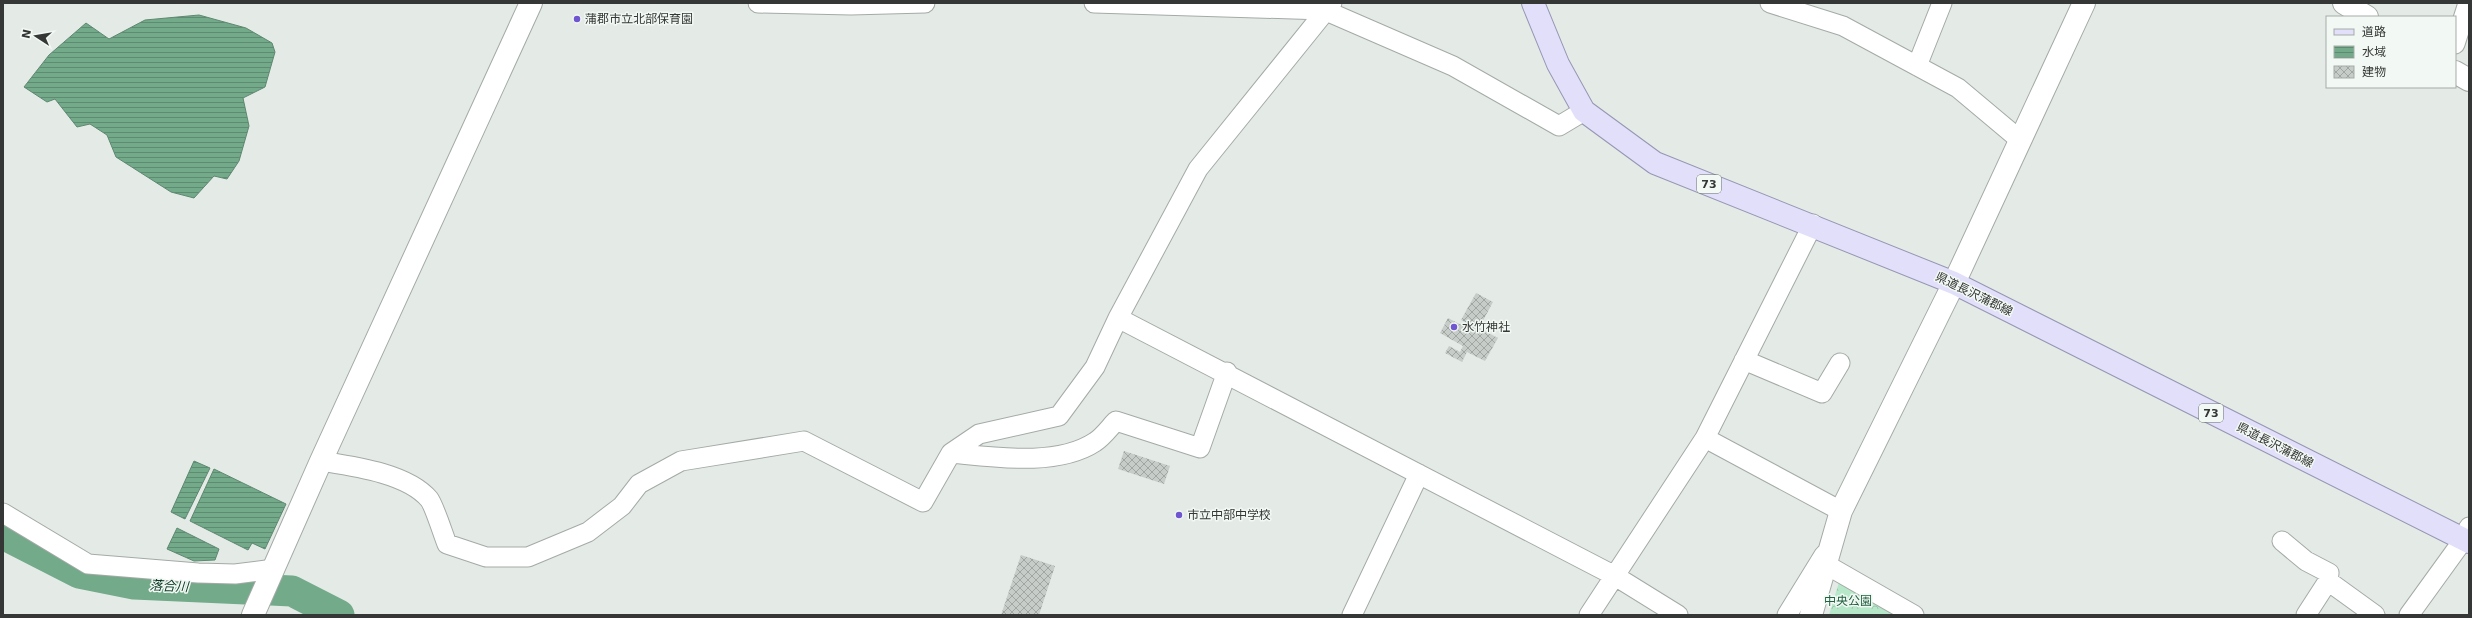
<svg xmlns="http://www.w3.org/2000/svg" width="2472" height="618" viewBox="0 0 2472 618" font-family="'DejaVu Sans','Noto Sans JP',sans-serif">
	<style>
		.park { fill: url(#park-crowns) }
		.water { fill: url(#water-rules); stroke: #5f8870 }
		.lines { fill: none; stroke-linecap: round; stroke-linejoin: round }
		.river { stroke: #72aa8a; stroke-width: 31 }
		.building { fill: url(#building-cross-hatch) }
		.minor-casing { stroke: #a4aaa6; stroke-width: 21 }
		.tertiary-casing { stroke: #a4aaa6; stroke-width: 24 }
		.primary-casing { stroke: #9796b3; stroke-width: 24 }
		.minor { stroke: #fff; stroke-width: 19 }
		.tertiary { stroke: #fff; stroke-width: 22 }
		.primary { stroke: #e1dffa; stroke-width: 22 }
		.poi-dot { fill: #6f55cf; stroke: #f2f8f4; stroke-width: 1.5 }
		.labels { text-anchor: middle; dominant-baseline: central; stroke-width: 3; stroke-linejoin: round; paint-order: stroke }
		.shield { fill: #f2f8f4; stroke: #6d716e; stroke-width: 1 }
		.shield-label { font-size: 11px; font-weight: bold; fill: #343735 }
		.poi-label { font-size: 12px; fill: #343735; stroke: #f2f8f4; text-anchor: start }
		.street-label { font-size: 12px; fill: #343735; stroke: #f2f8f4 }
		.park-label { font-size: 12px; fill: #216141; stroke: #f2f8f4 }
		.water-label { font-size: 13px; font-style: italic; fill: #073721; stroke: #f2f8f4 }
	</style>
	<defs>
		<pattern id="park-crowns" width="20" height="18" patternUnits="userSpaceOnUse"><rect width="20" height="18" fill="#b6e7c9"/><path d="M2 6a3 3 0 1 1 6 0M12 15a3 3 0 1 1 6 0" fill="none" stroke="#9dc7ad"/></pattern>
		<pattern id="water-rules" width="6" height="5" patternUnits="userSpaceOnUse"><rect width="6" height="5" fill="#72aa8a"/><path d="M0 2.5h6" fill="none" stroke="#5e8b72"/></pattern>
		<pattern id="building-cross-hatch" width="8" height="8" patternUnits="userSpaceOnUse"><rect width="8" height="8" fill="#c6ccc8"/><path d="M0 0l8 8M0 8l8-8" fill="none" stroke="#a2a6a3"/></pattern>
	</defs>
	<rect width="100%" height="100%" fill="#e4ebe7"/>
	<path class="park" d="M1840,579L1898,615H1829Z"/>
	<path class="water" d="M199,15L246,28L272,43L275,52L265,87L243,98L249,126L239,161L227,179L214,176L194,198L171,192L116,157L107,135L90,124L77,127L55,99L47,102L24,87L49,55L86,23L109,39L145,20Z
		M194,461L210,468L185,519L171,512Z
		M214,469L286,504L265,549L252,543L248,550L190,521Z
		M177,528L219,549L215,560L194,561L167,549Z"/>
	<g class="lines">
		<path class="river" d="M3,534L79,573L134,584L292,591L339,615"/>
	</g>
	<path class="building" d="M1476,293L1493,302L1479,328L1498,338L1485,361L1467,352L1462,362L1445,353L1449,346L1460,352L1463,346L1440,333L1448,318L1471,330L1473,326L1461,320Z
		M1124,451L1170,466L1164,484L1118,469Z
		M1021,555L1055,566L1039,615H1001Z"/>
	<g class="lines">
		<g class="minor-casing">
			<path id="minor" d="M758,3L851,5L925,3
				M1094,3L1324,10L1453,66L1559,126L1584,111
				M1770,3L1843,26L1958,88L2020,140
				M2455,44L2468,3
				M1917,66L1942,3
				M1118,318L1615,576L1678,615
				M1744,360L1822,393L1840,363
				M1705,438L1841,511
				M951,453C994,457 1057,467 1095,442C1103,437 1110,427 1116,421L1200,448L1227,372
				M321,461C352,466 407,473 429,499C434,505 443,534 447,544L486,557H528L588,532L622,506L639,484L681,461L804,441L923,502L951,453L979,434L1059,416L1095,367L1118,318L1198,169L1332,3
				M3,513L88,564L198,573L235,574L274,569
				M2282,541L2306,561L2329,573L2328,581L2306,615
				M1825,564L1914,615
				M2328,581L2375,615
				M1352,615L1419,474
				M1589,615L1705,438L1813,224
				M1787,615L1824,555
				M2409,615L2464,539L2469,527"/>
		</g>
		<g class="tertiary-casing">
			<path id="tertiary" d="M2344,3L2367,17
				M2455,72L2469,80
				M253,615L321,461L531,3
				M1811,615L1841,511L1954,283L2084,3"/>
		</g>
		<g class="primary-casing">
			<path id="primary" d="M1533,3L1558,64L1584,111L1655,163L1954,283L2469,542"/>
		</g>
		<use href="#minor" class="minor"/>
		<use href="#tertiary" class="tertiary"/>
		<use href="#primary" class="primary"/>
	</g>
	<g class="poi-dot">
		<circle cx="577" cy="19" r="4"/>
		<circle cx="1454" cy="327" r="4"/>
		<circle cx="1179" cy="515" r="4"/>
	</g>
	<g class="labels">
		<g class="shield">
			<rect x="1697" y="175" width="24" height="18" rx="3"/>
			<rect x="2199" y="404" width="24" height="18" rx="3"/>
		</g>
		<g class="shield-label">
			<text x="1709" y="184">73</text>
			<text x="2211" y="413">73</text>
		</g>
		<g class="poi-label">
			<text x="585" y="19">蒲郡市立北部保育園</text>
			<text x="1462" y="327">水竹神社</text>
			<text x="1187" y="515">市立中部中学校</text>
		</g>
		<g class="street-label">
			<text transform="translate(1974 294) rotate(26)">県道長沢蒲郡線</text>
			<text transform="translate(2275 445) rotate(27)">県道長沢蒲郡線</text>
		</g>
		<g class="park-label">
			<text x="1848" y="601">中央公園</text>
		</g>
		<g class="water-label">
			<text transform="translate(169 586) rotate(3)">落合川</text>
		</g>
	</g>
	<rect width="2472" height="618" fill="none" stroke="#343735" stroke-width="8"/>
	<rect x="2326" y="16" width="130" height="72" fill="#f2f8f4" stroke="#a6aba8"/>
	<rect x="2334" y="29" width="20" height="6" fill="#e1dffa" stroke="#a6aba8"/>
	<text x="2362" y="36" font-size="12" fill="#343735">道路</text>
	<rect x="2334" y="46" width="20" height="12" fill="url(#water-rules)" stroke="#a6aba8"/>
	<text x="2362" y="56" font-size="12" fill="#343735">水域</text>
	<rect x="2334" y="66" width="20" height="12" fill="url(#building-cross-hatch)" stroke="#a6aba8"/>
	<text x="2362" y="76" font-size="12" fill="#343735">建物</text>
	<g transform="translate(36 36) rotate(282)" stroke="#f2f8f4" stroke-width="3" paint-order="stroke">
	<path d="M0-3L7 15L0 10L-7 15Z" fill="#343735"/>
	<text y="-6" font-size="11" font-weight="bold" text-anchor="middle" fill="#343735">N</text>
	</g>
</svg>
